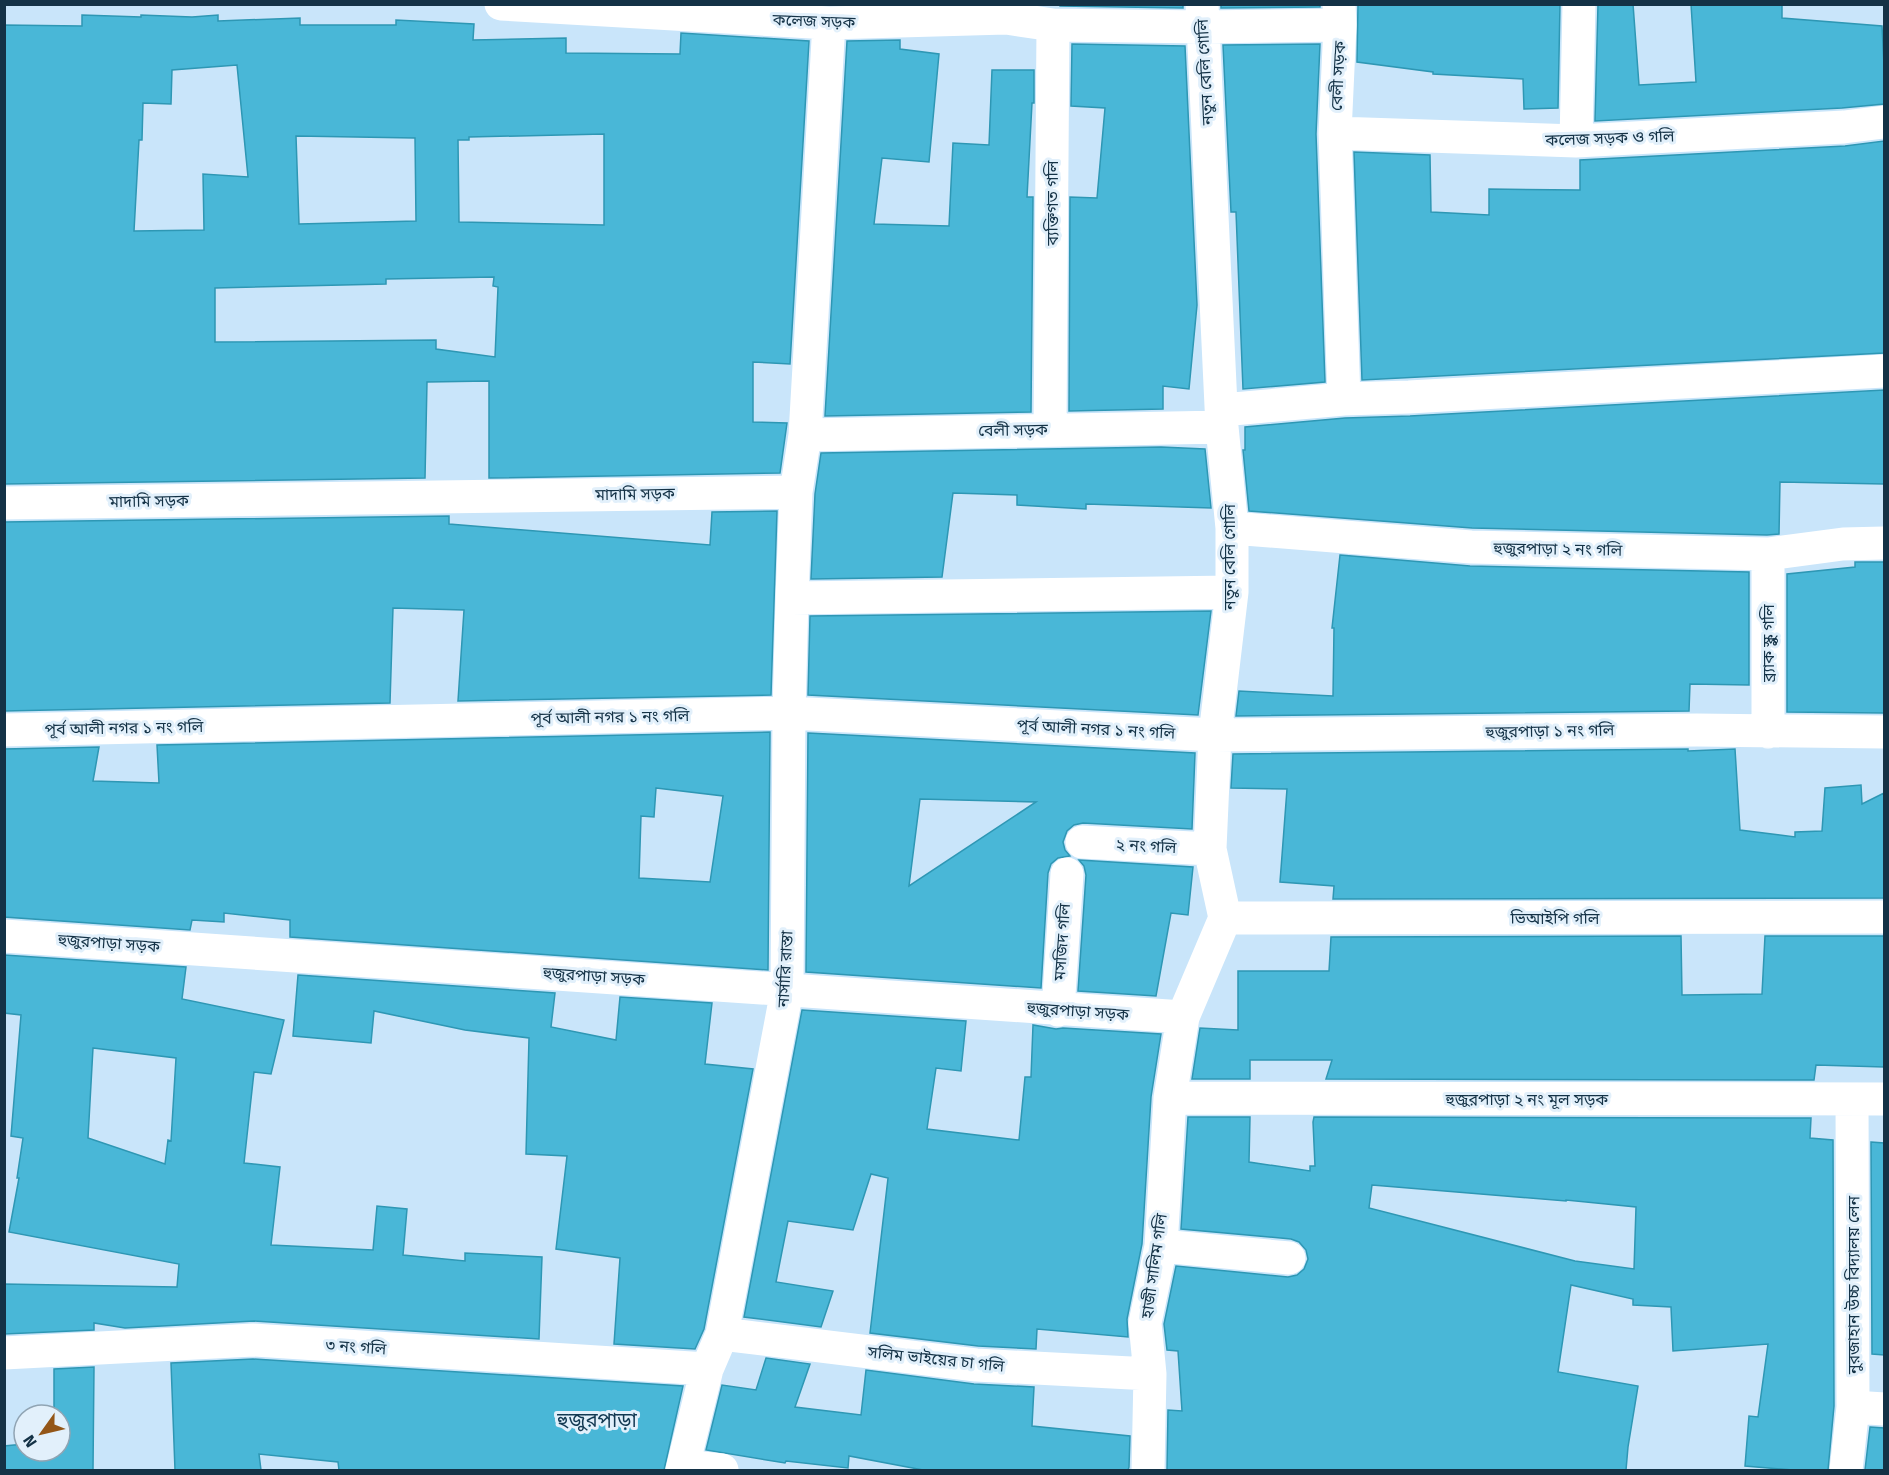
<svg xmlns="http://www.w3.org/2000/svg" width="1889" height="1475" viewBox="0 0 1889 1475" font-family="'Fira Sans','Noto Sans Bengali',sans-serif">
	<style>
		.building { fill: #49b7d7; stroke: #2e97b4; stroke-width: 1.5; fill-rule: evenodd }
		.lines { fill: none; stroke-linecap: round; stroke-linejoin: round }
		.street { stroke: #fff; stroke-width: 33 }
		.labels { text-anchor: middle; dominant-baseline: central; stroke-width: 6; stroke-linejoin: round; paint-order: stroke }
		.street-label { font-size: 16px; fill: #143246; stroke: #e2f0fb }
		.quarter-label { font-size: 20px; fill: #123851; stroke: #e2f0fb }
	</style>
	<rect width="100%" height="100%" fill="#c9e5fa"/>
	<path class="building" d="M1060,4H1183V8L1060,6Z
		M1221,4H1320V7L1221,8Z
		M1358,4H1560L1558,108L1524,109L1523,79L1433,74V72L1357,62Z
		M1598,4H1633L1639,85L1696,82L1691,4H1782V18L1882,26L1884,65V104L1842,108L1595,121Z
		M82,15L141,17V15L192,17L218,15V21L300,18V25H396V20L474,24L473,40L566,38V53L680,54L681,33L809,41L790,364L753,362V422L787,423L780,473L489,478V381L427,382L425,478L4,484V25L82,26ZM237,65L248,177L203,174L204,230L134,231L139,140H142L143,103L171,104L172,70ZM604,134V225L459,222L458,140H469V137ZM296,136L415,138L416,221L299,224ZM494,277L493,286L498,287L495,357L436,349V340L215,342V288L386,284V279Z
		M900,40V49L939,54L929,162L882,158L874,224L949,226L953,143L989,145L992,70H1034V103H1032L1027,197H1033L1031,412L825,416L847,41Z
		M1072,44L1185,46L1197,305L1189,389L1163,386V409L1069,411L1070,197L1097,198L1105,108L1071,106Z
		M1320,44L1316,134L1325,382L1243,389L1236,212H1231L1223,45Z
		M1884,141V353L1362,380L1354,152L1430,155L1431,212L1489,215V189L1580,190V160L1845,146Z
		M1884,390V484L1780,482L1779,534L1767,535L1472,528L1249,511L1243,450H1245V427L1345,418L1410,416Z
		M1161,447L1205,449L1211,508L1086,504V509L1017,505V495L953,493L942,577L811,579L815,494L821,453Z
		M777,511L771,695L458,701L464,610L393,608L390,703L4,711V522L449,516V524L710,545L712,512Z
		M1340,555L1470,566L1749,572V685L1690,684L1689,711L1236,716L1239,691L1333,696L1334,628H1332Z
		M1855,562H1884V713L1787,712V574L1855,567Z
		M1211,611L1198,715L808,695L810,616Z
		M770,732L768,970L290,937V920L224,913V922L192,920L190,930L4,917V749L99,747L93,781L159,783L157,745ZM656,788L723,796L710,882L639,878L641,816L654,817Z
		M808,733L1195,753L1192,829L1083,823L1074,825L1067,831L1063,842L1065,850L1070,856L1058,858L1051,864L1048,873L1041,988L806,972ZM920,799L1036,802L909,886Z
		M1688,749V751L1735,749L1740,830L1795,837V832L1822,831L1825,788L1861,785L1862,804L1884,793V898L1333,899L1334,886L1280,882L1287,789L1231,788L1233,754Z
		M1079,860L1193,867L1188,915L1171,913L1156,996L1078,991L1086,875L1084,866Z
		M1681,936L1682,995L1762,994L1765,936H1884V1067L1816,1065L1814,1080L1326,1079L1332,1060H1250V1079H1192L1200,1028L1238,1030V971H1329L1331,937Z
		M4,955L186,967L182,999L284,1020L271,1074L254,1072L244,1163L280,1167L271,1245L373,1250L377,1206L407,1209L403,1255L465,1261V1253L542,1257L539,1339L254,1321L125,1328L94,1323V1330L4,1334V1284L177,1287L179,1264L9,1232L19,1178H17L23,1138L11,1136L21,1015L4,1013ZM93,1048L176,1058L171,1141L168,1140L165,1164L88,1138Z
		M298,975L555,993L551,1027L616,1040L620,997L712,1003L705,1064L753,1069L704,1329L695,1349L614,1344L620,1258L556,1249L567,1156L526,1154L529,1038L465,1030L374,1011L371,1043L293,1036Z
		M802,1010L966,1021L961,1071L936,1068L927,1129L1019,1140L1025,1077H1031L1033,1025L1056,1029L1063,1028L1161,1034L1151,1097L1142,1244L1127,1319L1128,1337L1037,1329L1036,1349L978,1346L870,1333L888,1178L871,1174L853,1230L788,1221L776,1282L833,1291L821,1327L744,1317Z
		M1188,1117H1250L1249,1162L1310,1171V1166H1315L1313,1122L1314,1117L1811,1118L1810,1138L1833,1140L1834,1406L1828,1470H1793L1745,1466L1749,1416L1758,1417L1768,1344L1673,1351L1671,1307L1633,1305V1299L1571,1285L1558,1372L1638,1386L1628,1447L1626,1470H1167L1168,1410L1182,1411L1178,1351L1167,1350L1164,1324L1176,1266L1288,1277L1297,1275L1304,1269L1308,1259L1306,1250L1299,1242L1291,1239L1181,1229ZM1372,1185L1566,1201V1200L1636,1207L1634,1269L1575,1261L1369,1208Z
		M1871,1142L1884,1143V1355L1872,1354Z
		M766,1358L810,1364L795,1407L861,1415L866,1370L974,1384L1034,1387L1032,1426L1130,1436L1129,1467L1128,1470H923L849,1456L848,1468L786,1461L785,1463L706,1450L722,1385L756,1390Z
		M253,1359L683,1386L664,1470H339L338,1462L259,1454L261,1470H175L171,1363Z
		M94,1367L93,1470H4V1446L24,1444V1451H60V1415H54V1369Z
		M1870,1427L1884,1428V1470H1865Z"/>
	<g class="lines">
		<path class="street" d="M501,4L829,23L1006,18V4
			M1339,4L1340,25L1335,133L1344,399
			M1006,18L1053,25L1050,429
			M1053,25L1203,27L1340,25
			M1335,133L1576,141L1844,127L1884,122
			M1576,141L1579,4
			M1222,410L1344,399L1409,397L1884,371
			M805,435L1222,427
			M4,503L796,492
			M1232,528L1471,547L1768,554L1843,544L1884,543
			M1768,554V732
			M792,598L1232,592
			M4,730L789,713L1215,735L1697,730L1884,732
			M1082,842L1210,849
			M1225,918L1884,917
			M4,936L1183,1017
			M1058,1010L1067,874
			M1170,1098L1884,1099
			M1161,1246L1289,1258
			M722,1334L976,1365L1150,1374
			M4,1353L253,1340L707,1369
			M1853,1407L1884,1409
			M683,1466L722,1470
			M682,1470L707,1369L722,1334L787,990L789,713L792,598L796,492L805,435L829,23
			M1148,1470L1150,1374L1145,1323L1161,1246L1170,1098L1183,1017L1225,918L1210,849L1215,735L1232,592V528L1222,427L1202,4
			M1846,1470L1853,1407L1852,1099"/>
	</g>
	<g class="labels">
		<g class="street-label">
			<text transform="translate(814 21) rotate(2)">কলেজ সড়ক</text>
			<text transform="translate(1205 72) rotate(-93)">নতুন বেলি গোলি</text>
			<text transform="translate(1338 76) rotate(-87)">বেলী সড়ক</text>
			<text transform="translate(1610 138) rotate(-2)">কলেজ সড়ক ও গলি</text>
			<text transform="translate(1052 203) rotate(-90)">ব্যক্তিগত গলি</text>
			<text transform="translate(1013 430) rotate(-1)">বেলী সড়ক</text>
			<text transform="translate(635 494) rotate(-1)">মাদামি সড়ক</text>
			<text transform="translate(149 501) rotate(-1)">মাদামি সড়ক</text>
			<text transform="translate(1558 549) rotate(1)">হুজুরপাড়া ২ নং গলি</text>
			<text transform="translate(1229 557) rotate(-90)">নতুন বেলি গোলি</text>
			<text transform="translate(1768 643) rotate(-90)">ব্র্যাক স্কুল গলি</text>
			<text transform="translate(610 717) rotate(-1)">পূর্ব আলী নগর ১ নং গলি</text>
			<text transform="translate(124 728) rotate(-1)">পূর্ব আলী নগর ১ নং গলি</text>
			<text transform="translate(1096 729) rotate(3)">পূর্ব আলী নগর ১ নং গলি</text>
			<text transform="translate(1550 731) rotate(-1)">হুজুরপাড়া ১ নং গলি</text>
			<text transform="translate(1146 846) rotate(3)">২ নং গলি</text>
			<text x="1555" y="918">ভিআইপি গলি</text>
			<text transform="translate(1062 942) rotate(-86)">মসজিদ গলি</text>
			<text transform="translate(109 943) rotate(4)">হুজুরপাড়া সড়ক</text>
			<text transform="translate(785 969) rotate(-87)">নার্সারি রাস্তা</text>
			<text transform="translate(594 976) rotate(4)">হুজুরপাড়া সড়ক</text>
			<text transform="translate(1078 1011) rotate(4)">হুজুরপাড়া সড়ক</text>
			<text x="1527" y="1099">হুজুরপাড়া ২ নং মূল সড়ক</text>
			<text transform="translate(1154 1266) rotate(-82)">হাজী সালিম গলি</text>
			<text transform="translate(1853 1285) rotate(-90)">নুরজাহান উচ্চ বিদ্যালয় লেন</text>
			<text transform="translate(356 1347) rotate(4)">৩ নং গলি</text>
			<text transform="translate(936 1359) rotate(6)">সলিম ভাইয়ের চা গলি</text>
		</g>
		<g class="quarter-label">
			<text x="597" y="1420">হুজুরপাড়া</text>
		</g>
	</g>
	<rect width="1889" height="1475" fill="none" stroke="#143246" stroke-width="12"/>
	<g transform="translate(42 1433) rotate(236)"><circle r="28" fill="#e2f0fb" stroke="#90a4b3" stroke-width="1.5"/>
	<path d="M0-4.5L10 22L0 15L-10 22Z" fill="#935618"/>
	<text y="-9" font-size="16" font-weight="bold" text-anchor="middle" fill="#143246">N</text>
	</g>
</svg>
